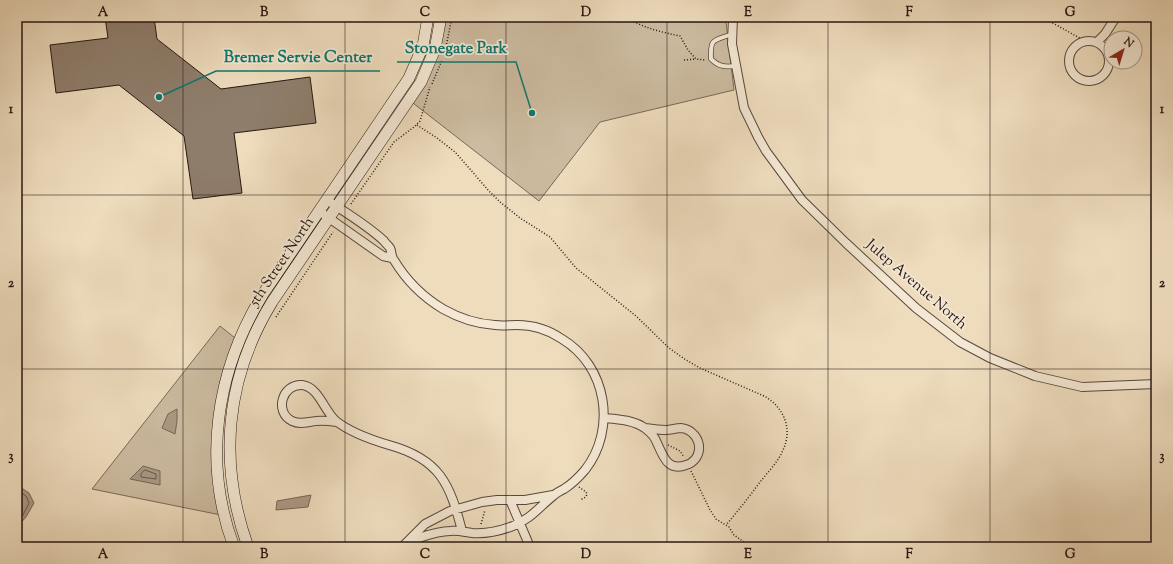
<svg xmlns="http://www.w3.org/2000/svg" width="1173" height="564" viewBox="0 0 1173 564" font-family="'Sorts Mill Goudy',serif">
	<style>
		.green { fill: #ccbba0; stroke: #796959 }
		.water { fill: #aa9983; stroke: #756556 }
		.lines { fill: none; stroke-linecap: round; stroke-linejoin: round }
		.shore { stroke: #68584a; stroke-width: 1 }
		.building { fill: #8e7d6b; stroke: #261712 }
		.lane-casing { stroke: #58483d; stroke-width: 5.5 }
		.street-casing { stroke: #58483d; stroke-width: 10 }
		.secondary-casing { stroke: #261712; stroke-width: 12 }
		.path { stroke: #261712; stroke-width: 1.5; stroke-dasharray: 1 2; stroke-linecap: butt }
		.lane { stroke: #f4e8d4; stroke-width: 4 }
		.street { stroke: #f4e8d4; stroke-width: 8 }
		.secondary { stroke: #f4e8d4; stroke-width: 11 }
		.grid { fill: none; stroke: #261712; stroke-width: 1; stroke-opacity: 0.55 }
		.labels { text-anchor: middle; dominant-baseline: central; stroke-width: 3.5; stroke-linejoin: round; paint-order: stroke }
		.street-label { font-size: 15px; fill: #261712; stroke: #f4e8d4 }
		.leader { fill: none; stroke: #0f766e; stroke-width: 1.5 }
		.callout-dot { fill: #0f766e; stroke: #f4e8d4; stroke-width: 1.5 }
		.callout-label { font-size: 16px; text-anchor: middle; font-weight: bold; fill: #0f766e; stroke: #f4e8d4; stroke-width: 3.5; stroke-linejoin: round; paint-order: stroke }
		.neatline { fill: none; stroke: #261712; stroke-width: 1.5 }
		.grid-label { font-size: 13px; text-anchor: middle; font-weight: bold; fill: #261712 }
	</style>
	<rect width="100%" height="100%" fill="#eedcbd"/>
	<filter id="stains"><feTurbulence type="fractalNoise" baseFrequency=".005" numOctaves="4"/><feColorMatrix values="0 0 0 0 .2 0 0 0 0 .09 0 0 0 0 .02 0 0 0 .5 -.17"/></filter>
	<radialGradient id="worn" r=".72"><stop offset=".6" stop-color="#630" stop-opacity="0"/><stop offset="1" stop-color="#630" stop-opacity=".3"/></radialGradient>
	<path class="green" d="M445,17H636L640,20L726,22L734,90L600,122L539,201L413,103Z
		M220,326L235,338L220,382L221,515L92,489Z"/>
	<path class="water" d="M177,409V421L175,434L162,428L168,414Z
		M143,466L160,471V485L130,479Z
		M17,485L29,493L34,503L26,517L17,527V498L18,495L17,493Z
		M311,495L308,507L276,510L277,501Z"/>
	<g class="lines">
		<path class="shore" d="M145,470L156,474V479L141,477V474Z
			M17,490L26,496L29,503L23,515L17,521"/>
	</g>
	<path class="building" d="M105,17H154L157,39L221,89L310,77L316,123L234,133L242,193L193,199L184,136L119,85L56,93L50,45L108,38Z"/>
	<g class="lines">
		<g class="lane-casing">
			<path id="lane" d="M732,34C714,41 710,37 711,59C719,67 725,67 736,66"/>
		</g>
		<g class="street-casing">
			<path id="street" d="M733,17L732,44L744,108L758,137L766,151L802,200L846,243L916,308L960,342L990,358L1035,376L1082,387L1156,384
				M1069 61a20 20 0 1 1 40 0a20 20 0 1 1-40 0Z
				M1097,42L1105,34L1116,17
				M327,200C346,213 367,225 384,241C385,243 389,246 390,248C392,252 391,257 394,260C406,280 423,297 443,309C459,318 477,324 495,325C502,326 510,325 517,325C533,325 549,330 562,339C607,366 617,429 585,470C579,477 572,484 564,489C560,491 556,493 553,496C538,508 532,518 513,526C500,531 486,534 472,533C464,532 457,530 450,531C436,531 423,537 409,541
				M319,211L383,256L392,258
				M605,418C617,419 635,420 646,429C650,432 655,437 657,443C663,455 667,472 686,465C693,463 698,457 699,450C700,439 692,429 681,428C676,428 671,430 666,430C659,430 652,429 645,428
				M337,422C330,421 323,420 316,421C307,422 300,425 292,421C274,412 282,384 302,385C319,387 324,411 336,421C351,433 372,440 389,445C440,459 450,484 462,531
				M510,500L530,547
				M402,547L425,524L450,511L482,502L497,500H525L553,495"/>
		</g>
		<g class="secondary-casing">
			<path id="secondary" d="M17,19L18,17
				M234,547C202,462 216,371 263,294L409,78L423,46L428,17
				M248,547C218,463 225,379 272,302L421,82L435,49L441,17"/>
		</g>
		<path class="path" d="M626,17C643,28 661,32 680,36L688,50L696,59L705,60
			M1042,17L1085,41
			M446,47L452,17
			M684,60L696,59
			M432,84L442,60
			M417,125L437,138L455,152L489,191L500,202L520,218L550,237L576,268L636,316L669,348L686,360L700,368L764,396C784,407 793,429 783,450C778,462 768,472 760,482C749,497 738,511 726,525
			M351,204L394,142L414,127L420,121L430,87
			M276,317L333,232
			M668,445L680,451L684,457
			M691,471L710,510L716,519L729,527L734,535L751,547
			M579,487L586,492L587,494L586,497L580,500
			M481,524L485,510
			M258,542L260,547"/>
		<use href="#lane" class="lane"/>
		<use href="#street" class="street"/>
		<use href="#secondary" class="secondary"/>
	</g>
	<path class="grid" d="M183,17V547M345,17V547M506,17V547M667,17V547M828,17V547M990,17V547M17,195H1156M17,369H1156"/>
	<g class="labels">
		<g class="street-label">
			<text transform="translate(282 262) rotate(-56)">5th Street North</text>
			<text transform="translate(916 285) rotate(41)">Julep Avenue North</text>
		</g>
	</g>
	<path class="leader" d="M532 113L516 62H397M159 97L216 71H380"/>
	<g class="callout-dot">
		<circle cx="532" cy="113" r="4"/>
		<circle cx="159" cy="97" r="4"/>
	</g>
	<g class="callout-label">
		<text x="456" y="53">Stonegate Park</text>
		<text x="298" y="62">Bremer Servie Center</text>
	</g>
	<rect width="1173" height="564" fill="none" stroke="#eedcbd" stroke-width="44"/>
	<g transform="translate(1123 50) rotate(38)"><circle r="19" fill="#f4e8d4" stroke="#a29486"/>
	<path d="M0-3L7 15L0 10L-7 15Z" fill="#8f2418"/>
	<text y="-6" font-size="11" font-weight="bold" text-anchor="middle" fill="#261712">N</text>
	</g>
	<rect x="22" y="22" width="1129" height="520" class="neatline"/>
	<g class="grid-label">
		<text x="103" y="16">A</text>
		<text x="264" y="16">B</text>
		<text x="425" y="16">C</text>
		<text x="586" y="16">D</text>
		<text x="748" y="16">E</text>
		<text x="909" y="16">F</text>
		<text x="1070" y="16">G</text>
		<text x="11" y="113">1</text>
		<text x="1162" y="113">1</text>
		<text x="11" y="287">2</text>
		<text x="1162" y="287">2</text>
		<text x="11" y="460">3</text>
		<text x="1162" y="460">3</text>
		<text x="103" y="558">A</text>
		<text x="264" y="558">B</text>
		<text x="425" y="558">C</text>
		<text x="586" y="558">D</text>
		<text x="748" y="558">E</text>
		<text x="909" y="558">F</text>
		<text x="1070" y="558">G</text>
	</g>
	<rect width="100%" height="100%" filter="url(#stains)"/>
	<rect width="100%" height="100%" fill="url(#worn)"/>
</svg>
